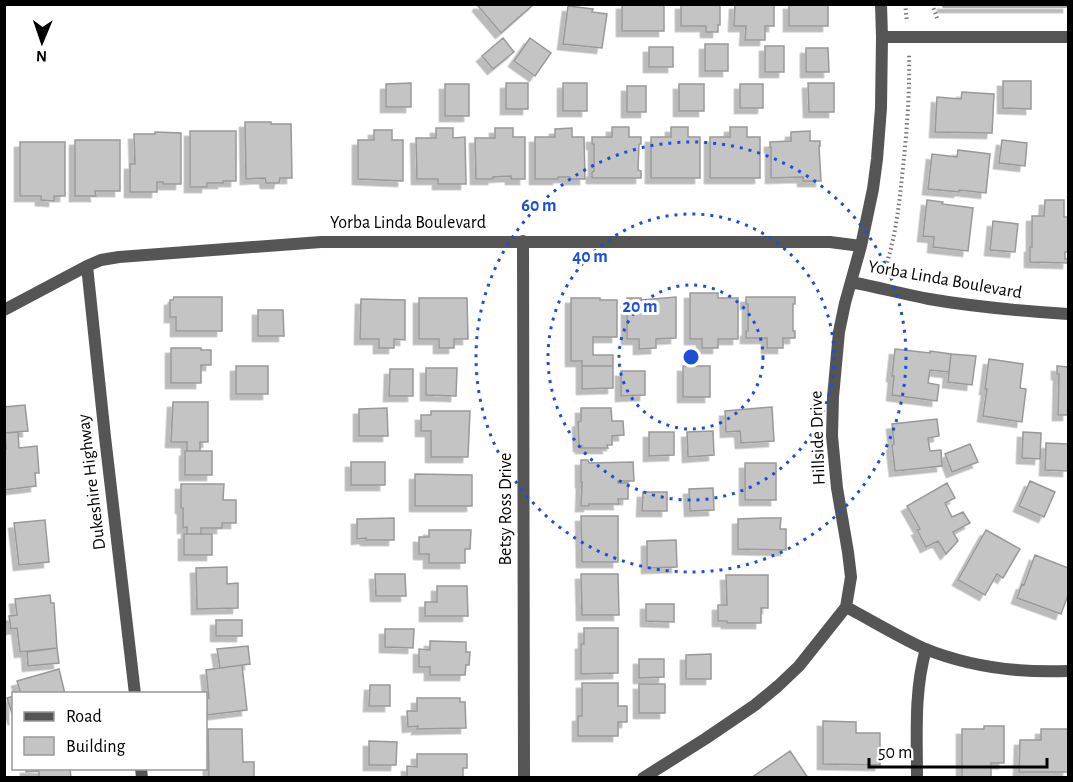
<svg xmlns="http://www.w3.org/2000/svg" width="1073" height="782" viewBox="0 0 1073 782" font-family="'Alegreya Sans',sans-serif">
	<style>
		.building { fill: #c4c4c4; stroke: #999; stroke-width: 1.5; filter: url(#shadow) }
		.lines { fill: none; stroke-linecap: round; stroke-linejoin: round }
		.path { stroke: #777; stroke-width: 4; stroke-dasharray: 1.5 3; stroke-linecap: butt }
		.service { stroke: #555; stroke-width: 12 }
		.minor { stroke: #555; stroke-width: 12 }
		.ring { fill: none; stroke: #1d4ed8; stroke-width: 3; stroke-dasharray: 3 6 }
		.labels { text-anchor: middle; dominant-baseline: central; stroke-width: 6; stroke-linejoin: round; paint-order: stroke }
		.street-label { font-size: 18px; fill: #000; stroke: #fff }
		.centre { fill: #1d4ed8; stroke: #fff; stroke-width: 3 }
		.ring-label { font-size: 18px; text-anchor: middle; font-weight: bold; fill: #1d4ed8; stroke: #fff; stroke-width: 6; stroke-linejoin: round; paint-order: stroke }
	</style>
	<defs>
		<filter id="shadow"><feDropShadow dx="-5.5" dy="5.5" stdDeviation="0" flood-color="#0004"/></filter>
	</defs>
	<rect width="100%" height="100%" fill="#fff"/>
	<path class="building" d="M479,4H534L501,33L478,6Z
		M622,4H664V31H622Z
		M681,4H720V25H718V32H706V26H681Z
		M735,4H774V26H765V40H745L746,26H734Z
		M789,4H828V26H789Z
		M943,4H1068V7H943Z
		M568,6L593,9L592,12L607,14L602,48L563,44Z
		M503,38L514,52L493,69L482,56Z
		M530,38L551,53L535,76L514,61Z
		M705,44H728V71H705Z
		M765,46H784V72H765Z
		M649,47H673V67H649Z
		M806,48H828L829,72H806Z
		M1003,81H1031V109L1003,108Z
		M411,83V107H386V84Z
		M506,83H528V109H506Z
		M563,83H587V111H563Z
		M808,83H834V112H809Z
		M445,84H469V116H445Z
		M679,84H704V111H679Z
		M740,84H763V108H740Z
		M627,86H646V112H627Z
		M962,92L994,94L992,133L935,132L937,97L961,99Z
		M245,122H271V124H291L292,178H280L279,183H266L265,178L246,179Z
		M612,127H629V137H641V144H639L638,170L641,171V178H592V172L594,171V144H592V137H612Z
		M671,127H688V137H700V178H651V137H671Z
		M730,127H747V137H760V178H710V137H730Z
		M436,128H453V138L465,137L466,184H438V179H417L416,138H436Z
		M495,128H513V137H525V179H511V176L493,177V179H476L475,138H495Z
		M572,128V137H584L585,179H570V177H558V179H535V137H555V129Z
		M374,130H392V140H403V181L358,179V140H374Z
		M190,131H236V181H223V183H207V187H190Z
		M810,131V141H820V146H819L821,181H803V177L771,178V147H770V142L791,141V132Z
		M155,132L181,133V184H163V182H157V192H130V164H135L134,134H155Z
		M75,140H120V191H95L96,196H75Z
		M1002,140L1027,143L1025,166L999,163Z
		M20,142H65V196H54V201L41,200V196H20Z
		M958,150L990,154L986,193L959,190V192L928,189L932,154L957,157Z
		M927,200L943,202L942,204L973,208L968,251L933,247L934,237L923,236Z
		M1045,200H1064V217H1068V252H1065V259H1068V263L1030,262V247H1032V216H1044Z
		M993,221L1018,224L1015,252L990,250Z
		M690,293H718V298H738V339H718V348H702V339H690Z
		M174,297H222V331H176V317H170V300H173Z
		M676,297V338L656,339V348L639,349V339H627V298H641V300Z
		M746,297H795V304H793V331H795V338H783V348H767V338H746V331H748V304H746Z
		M419,298H467L468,339H454V348H439V339H419Z
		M571,298H600V300H617V337H593V355H613V366H582V361H571Z
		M361,299L405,300V340L394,339V348H379V339H360Z
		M258,310H283L284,336H258Z
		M171,348H201V350H211V365H201V383H171Z
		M895,349L930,353V351L951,354L949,372L930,370L928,383L939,385L937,401L892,395L894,376H892Z
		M951,354L976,356L972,385L948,382Z
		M989,359L1023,364L1020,388L1026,389L1022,422L983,416L987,389H985Z
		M236,366H268V394H236Z
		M582,366H613V388L582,389Z
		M683,366H710V397H683Z
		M1057,366L1068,367V415H1058L1059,374H1057Z
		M426,368H457L456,396L426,395Z
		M390,369H413V396H389Z
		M621,371H645V395L621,396Z
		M173,402H208V442H200V451H187V442H171Z
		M25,405L28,431L4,433V407Z
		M772,407L774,441L741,443L740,431L726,432L725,411Z
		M387,408L388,436H359V409Z
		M581,408H611L612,421H623L624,435L612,436V445H607L608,448H581L582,446H579L578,422L581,421Z
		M431,411H470L468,457H431V431H421V415H431Z
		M937,419L939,436L928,438L930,451L941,450L942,466L895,471L892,445L894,444L892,424Z
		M713,431L714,455L688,457L687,432Z
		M18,432L19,448L37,446L39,473H35L36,486L4,490V449H6L5,433Z
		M649,432H674V455L649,456Z
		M1023,432L1041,433L1040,459L1022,458Z
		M1046,443L1068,444V471L1045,470Z
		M970,444L978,462L952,472L945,454Z
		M185,451H212V475H185Z
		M581,460H588L589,463L633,462L634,481H618V483H628V499H618L619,504H589V506H581L582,482H581Z
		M351,462H385V485H351Z
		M745,463H776V500H745Z
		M415,474L472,475V506H415Z
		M1030,481L1055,492L1044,517L1019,506Z
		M947,483L955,498L945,503L952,517L963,512L970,523L953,532L958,541L946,554L938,541L926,547L917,530L920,529L907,506Z
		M181,484H224L223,500H236V523H222V528H201V534H187V527L183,528V508H181Z
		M713,488L714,510L690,511L689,489Z
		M643,492H667V511H642Z
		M581,516H618V562H582Z
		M394,518V540H366V538L357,539V519Z
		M763,518H781L780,529H786V550L738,549V519Z
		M45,520L49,562L19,565L14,523Z
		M429,530H471L470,549H465V563H429V554H419V537H429Z
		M986,530L1020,549L1003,578L997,574L985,595L958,580Z
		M184,534H212V555H184Z
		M676,540L677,567L647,568V541Z
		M1035,555L1068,568V595L1061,614L1017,598L1022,584L1024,585Z
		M227,567V584L238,583V608L197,609L196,568Z
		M375,574H405L406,596H376Z
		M581,574H618L619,615H582Z
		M726,575H768V608H761V623H727V621H718V605H727Z
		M437,586H467L468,616H425V602H437Z
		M50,595L51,603H54L57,648L20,652L17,628L11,629L9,616L17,615L15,599Z
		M646,604H674V622L646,621Z
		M216,620H242V636H216Z
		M584,628H618V673L581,674V644H584Z
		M385,629H414L413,648L385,647Z
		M430,641L466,642V652H470L469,665H466L465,675H430V667H419V649L430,650Z
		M248,646L250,664L220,668L217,649Z
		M57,648L59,663L28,666L27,652Z
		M711,654V679H686V655Z
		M639,659H664V677L639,678Z
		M242,665L247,710L207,715L206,699L209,698L206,670Z
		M59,669L65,694H21L17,681Z
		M582,683H618V706H627V722H618V736H578V716H582Z
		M639,684H665V713H639Z
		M370,685H390V706H369Z
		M14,696V720L7,698Z
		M417,698H460V702H465L466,728L417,729L418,726L408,727L407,711H417Z
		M823,721L856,722V733H880V765L823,764Z
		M984,726H1004V763H991V778H962V729H984Z
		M208,729H242L243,762H254V778H209Z
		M1041,729H1068V772H1019L1020,740H1041Z
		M369,741L397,742L396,765H369Z
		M790,751L808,778H751Z
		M417,754H467V768H463V778H407V766L417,767Z
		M26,768H70L71,778H39V771L26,772Z"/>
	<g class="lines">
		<path class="path" d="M905,4L907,22
			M932,4L938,21
			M884,271C894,244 898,214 901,186C906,142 910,98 909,53"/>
		<path class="service" d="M882,37H1068"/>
		<path class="minor" d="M523,241L524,778
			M87,266L105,437L135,694
			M851,282C877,287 903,294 929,299C975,307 1022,311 1068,314
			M4,310L87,266L101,260L119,257L321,242H830L861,246
			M846,607C871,620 897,636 923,648C969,667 1019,673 1068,671
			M141,768L142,778
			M643,778L705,739L755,705L778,686L799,666L846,607L851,577L848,552L837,488L832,436L833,397L839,332L845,303L861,246L873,189L877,159L881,108L882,37L881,4
			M917,778C917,734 914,691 926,649"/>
	</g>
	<g class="ring">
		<circle cx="691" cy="357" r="72"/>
		<circle cx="691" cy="357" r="143"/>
		<circle cx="691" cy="357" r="215"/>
	</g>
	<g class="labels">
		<g class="street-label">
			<text x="408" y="223">Yorba Linda Boulevard</text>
			<text transform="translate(945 280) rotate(10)">Yorba Linda Boulevard</text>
			<text transform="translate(818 438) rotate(-92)">Hillside Drive</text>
			<text transform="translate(92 482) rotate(-97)">Dukeshire Highway</text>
			<text transform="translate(506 509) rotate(-90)">Betsy Ross Drive</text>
		</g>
	</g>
	<circle cx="691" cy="357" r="9" class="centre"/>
	<g class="ring-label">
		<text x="539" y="211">60 m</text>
		<text x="590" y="262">40 m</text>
		<text x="640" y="312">20 m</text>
	</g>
	<rect width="1073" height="782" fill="none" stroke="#000000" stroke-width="12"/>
	<rect x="12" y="692" width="195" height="78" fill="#ffffff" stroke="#999999" stroke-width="1.5"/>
	<rect x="24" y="712" width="30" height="9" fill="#555555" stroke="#999999" stroke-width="1.5"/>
	<text x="66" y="722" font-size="18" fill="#000000">Road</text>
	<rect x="24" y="737" width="30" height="18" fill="#c4c4c4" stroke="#999999" stroke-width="1.5"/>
	<text x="66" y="752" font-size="18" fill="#000000">Building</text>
	<g transform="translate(42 42) rotate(182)" stroke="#ffffff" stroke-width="4.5" paint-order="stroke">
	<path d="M0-4.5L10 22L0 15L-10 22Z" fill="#000000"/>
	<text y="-9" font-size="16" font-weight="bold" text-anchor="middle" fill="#000000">N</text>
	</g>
	<path d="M869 758v9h178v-9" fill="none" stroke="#000000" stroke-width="3"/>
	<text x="878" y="758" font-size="18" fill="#000000" stroke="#ffffff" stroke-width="4.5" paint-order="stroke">50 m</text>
</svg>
